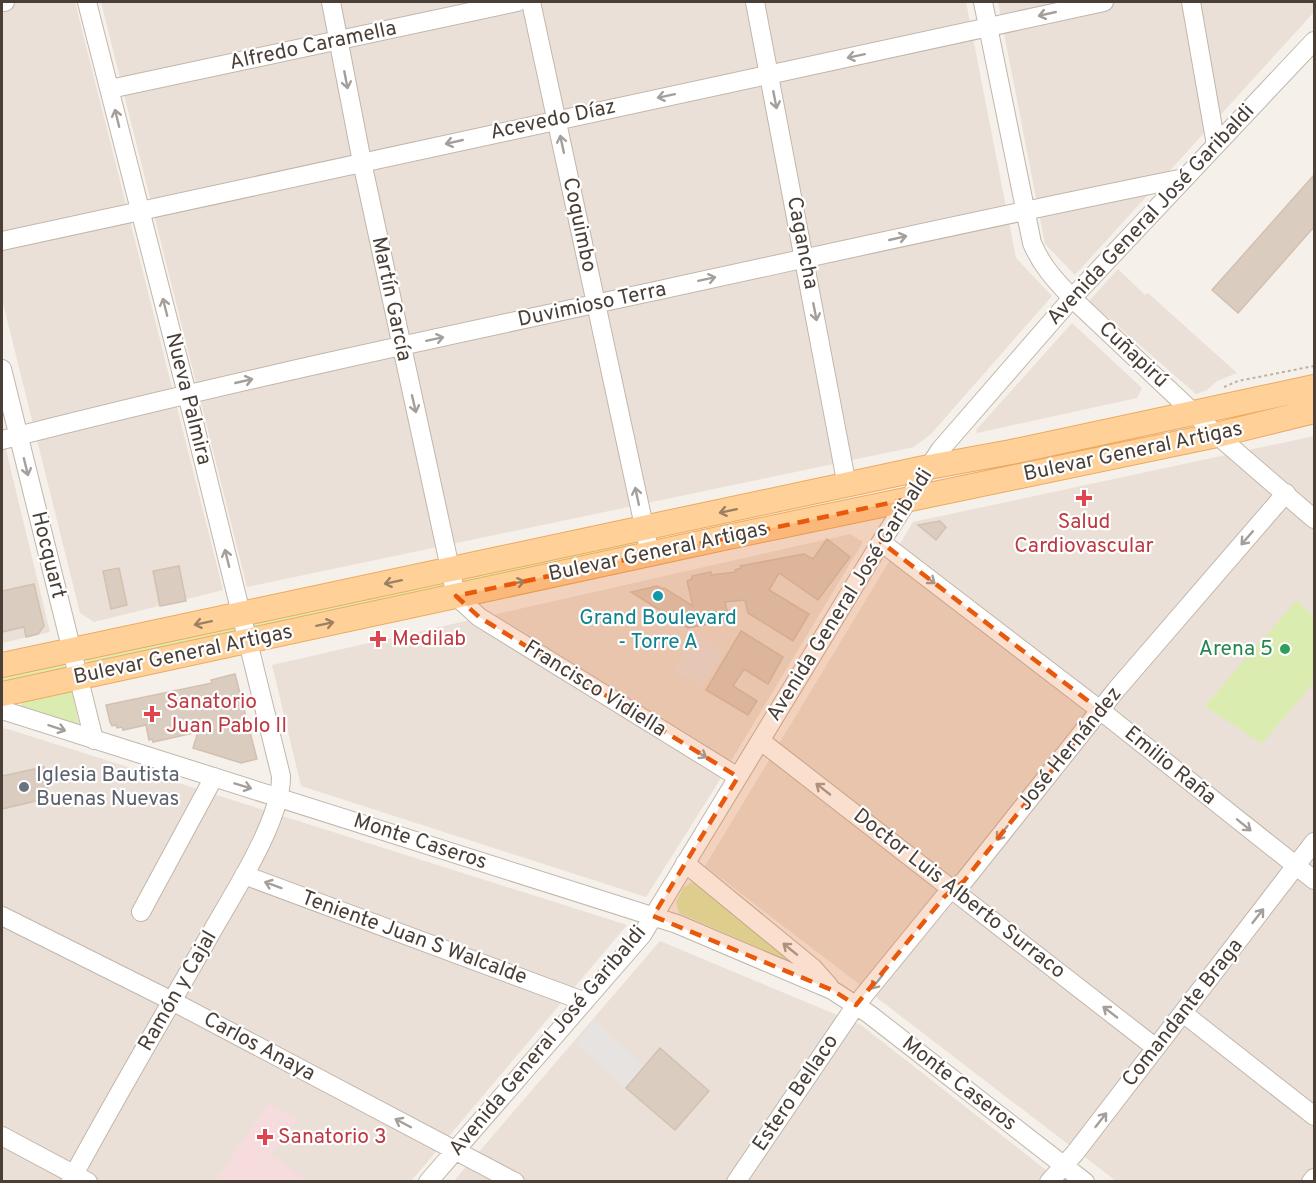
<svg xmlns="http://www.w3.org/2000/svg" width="1316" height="1183" viewBox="0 0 1316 1183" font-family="Overpass,sans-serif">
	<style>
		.residential { fill: #eae0d7 }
		.medical { fill: #f6dcdd }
		.green { fill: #dbecb0 }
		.parking { fill: #e7e3e1 }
		.building { fill: #dbccc0; stroke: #d3c0b0; stroke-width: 1.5 }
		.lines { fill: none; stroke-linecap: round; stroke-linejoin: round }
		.minor-casing { stroke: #c2b6ab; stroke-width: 20 }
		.major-casing { stroke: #ecaa61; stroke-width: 26 }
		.path { stroke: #c4af9b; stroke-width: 2; stroke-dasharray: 3 3; stroke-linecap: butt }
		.minor { stroke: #fff; stroke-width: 18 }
		.major { stroke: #ffd098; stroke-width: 24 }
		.oneway { stroke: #a49f9b }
		.oneway2 { stroke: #9b8063 }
		.marked { fill: #e8590c; fill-opacity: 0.2; stroke: #e8590c; stroke-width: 4.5; stroke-dasharray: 12 8; stroke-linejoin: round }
		.health-dot { fill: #e0444e; stroke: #fff; stroke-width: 2 }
		.culture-dot { fill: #0f9aa8; stroke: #fff; stroke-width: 2 }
		.leisure-dot { fill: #2e9e5b; stroke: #fff; stroke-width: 2 }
		.worship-dot { fill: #6b7280; stroke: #fff; stroke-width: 2 }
		.labels { text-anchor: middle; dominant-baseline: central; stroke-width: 4.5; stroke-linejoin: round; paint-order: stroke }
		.street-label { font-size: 21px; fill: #4a3f37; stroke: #fff }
		.health-label { font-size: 21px; fill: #be3a42; stroke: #fff; text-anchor: start }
		.culture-label { font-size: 21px; fill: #0d838f; stroke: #fff }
		.leisure-label { font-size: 21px; fill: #27864d; stroke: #fff; text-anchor: end }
		.worship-label { font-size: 21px; fill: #5b616d; stroke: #fff; text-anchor: start }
	</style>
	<rect width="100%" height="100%" fill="#f5f0e9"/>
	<path class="residential" d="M2,2H75L223,590L94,622L80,613L2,299Z
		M101,2H966L1016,258L1052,296L931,434L914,447L247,587Z
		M998,2H1314V12L1075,275L1045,244Z
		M1118,269L1145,295L1148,293L1237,373L1217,381L1207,390L1196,394L1089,301Z
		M1072,323L1142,388L1137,398L977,433L976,430Z
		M2,433L50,632L2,643Z
		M1314,436V1181H1116L705,866L913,522Z
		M850,534L863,542L713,791L646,897L301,786L272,665Z
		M2,728L11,730L627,925L411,1181H2Z
		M660,941L861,1025L1060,1181L453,1182Z"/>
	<path class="medical" d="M269,1103L298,1120L270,1154L307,1181H215Z"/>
	<path class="green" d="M638,539L640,544L464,585L461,581V576Z
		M445,579L446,589L254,630L253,623Z
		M1297,600L1312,615L1314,613V682L1262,744L1205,706Z
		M236,625L237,634L88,665L85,660Z
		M63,662L66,668L2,686V678L24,670Z
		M72,691L79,725L23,709L21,705L22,702Z
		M692,882L697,883L795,964L679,913L676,902L684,887Z"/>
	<path class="parking" d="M696,634L724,651L702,687L673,670Z
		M594,1021L645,1066L626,1088L575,1044Z"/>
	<path class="building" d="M1314,175V227L1238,313L1212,290Z
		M940,521L946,527L936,540L918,525Z
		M827,539L850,557L818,600L779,573L769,590L809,614L793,641L748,613L745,600L725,602L729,620L688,628L631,592L657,586L663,589L664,588L693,606L687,581L692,579V576L711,572V575L736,572L735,570L741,568L740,566L804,554L813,559Z
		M179,566L186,601L160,606L153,571Z
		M119,568L127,605L111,609L103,571Z
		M34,584L44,626L38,634L26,637L24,627L2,632V591Z
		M741,631L783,657L768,684L744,669L733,686L757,701L748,715L706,690Z
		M235,674L257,759L241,763L193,748L198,732L153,742L152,739L149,740L146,725L123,730L122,727L117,728L116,725L112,726L110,722L106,705L212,683L211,680Z
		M44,767L49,798L2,809V776Z
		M660,1048L709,1091L675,1130L626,1088Z"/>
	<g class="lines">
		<g class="minor-casing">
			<path id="minor" d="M2,2H5
				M331,2L362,162L456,596L479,617L738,777
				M531,2L650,554
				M755,2L847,486
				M983,2L1032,243C1041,265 1055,280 1072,298L1217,435L1314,519
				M1191,2L1216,145
				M110,89L517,2
				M2,241L1104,2
				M2,369L94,740
				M2,440C220,384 440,337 660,290C835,252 1009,213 1184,178
				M881,542L1100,710L1314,880
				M2,710L677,924L832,990L869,1014L1085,1182
				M761,741L1156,1048
				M685,863L813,968L829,986
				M244,875L583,1001
				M141,912L214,777
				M2,916L172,1001L515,1182
				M1183,1013L1314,1116
				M2,1136L88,1182
				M70,1182C114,1100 161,1021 207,940C229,900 282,821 281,776L187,394L87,2
				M428,1182L642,935L881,542L940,450L1072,298L1314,41
				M736,1182L856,1005L945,896L964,881L1116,690L1286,493
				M1049,1182L1075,1153L1314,842
				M1311,1182L1314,1178"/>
		</g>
		<g class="major-casing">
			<path id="major" d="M2,665L929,467L1011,452L1314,387
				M2,694L728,537L1217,435L1314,411"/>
		</g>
		<path class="path" d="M1224,387L1238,381L1314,366"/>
		<use href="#minor" class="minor"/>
		<use href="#major" class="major"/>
	</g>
	<defs><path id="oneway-shaft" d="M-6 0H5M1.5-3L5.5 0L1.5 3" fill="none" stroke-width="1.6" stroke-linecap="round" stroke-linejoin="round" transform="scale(1.5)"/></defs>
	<g class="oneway">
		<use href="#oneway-shaft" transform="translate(1047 14) rotate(167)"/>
		<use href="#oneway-shaft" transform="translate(856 56) rotate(168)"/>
		<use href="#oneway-shaft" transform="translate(346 80) rotate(79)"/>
		<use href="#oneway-shaft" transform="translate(666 96) rotate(168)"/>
		<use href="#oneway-shaft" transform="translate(775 100) rotate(79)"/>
		<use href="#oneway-shaft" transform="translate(117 118) rotate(-104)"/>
		<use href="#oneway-shaft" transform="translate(454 142) rotate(167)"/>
		<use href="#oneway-shaft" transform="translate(562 144) rotate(-102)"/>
		<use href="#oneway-shaft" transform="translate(898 238) rotate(-13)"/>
		<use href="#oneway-shaft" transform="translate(707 279) rotate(-12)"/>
		<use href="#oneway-shaft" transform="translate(165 307) rotate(-104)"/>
		<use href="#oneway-shaft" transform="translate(815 312) rotate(79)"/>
		<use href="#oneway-shaft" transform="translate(435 339) rotate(-12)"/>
		<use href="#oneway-shaft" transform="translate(244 381) rotate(-13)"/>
		<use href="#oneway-shaft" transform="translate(414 404) rotate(77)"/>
		<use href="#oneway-shaft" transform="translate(26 467) rotate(76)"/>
		<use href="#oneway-shaft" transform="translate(637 496) rotate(-102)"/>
		<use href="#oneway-shaft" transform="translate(1247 538) rotate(131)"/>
		<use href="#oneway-shaft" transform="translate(227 558) rotate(-104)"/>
		<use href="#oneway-shaft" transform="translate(928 578) rotate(38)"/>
		<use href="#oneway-shaft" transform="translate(57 728) rotate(18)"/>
		<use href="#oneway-shaft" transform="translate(699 753) rotate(32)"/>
		<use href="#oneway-shaft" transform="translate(243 786) rotate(17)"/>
		<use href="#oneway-shaft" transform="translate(823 789) rotate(-142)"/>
		<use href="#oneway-shaft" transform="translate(1244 825) rotate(39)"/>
		<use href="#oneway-shaft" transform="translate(1002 833) rotate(128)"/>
		<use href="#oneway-shaft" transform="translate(273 885) rotate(-160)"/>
		<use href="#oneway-shaft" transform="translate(1258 916) rotate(-52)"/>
		<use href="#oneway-shaft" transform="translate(790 949) rotate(-141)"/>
		<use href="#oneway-shaft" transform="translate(877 982) rotate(129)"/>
		<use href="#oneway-shaft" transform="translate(1110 1012) rotate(-142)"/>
		<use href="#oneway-shaft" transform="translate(1101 1120) rotate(-52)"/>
		<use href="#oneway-shaft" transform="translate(403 1123) rotate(-152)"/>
	</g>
	<g class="oneway2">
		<use href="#oneway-shaft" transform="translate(728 511) rotate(168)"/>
		<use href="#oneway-shaft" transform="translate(393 582) rotate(168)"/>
		<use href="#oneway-shaft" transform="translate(516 583) rotate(-12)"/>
		<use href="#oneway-shaft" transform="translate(203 623) rotate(168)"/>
		<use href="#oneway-shaft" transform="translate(325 624) rotate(-12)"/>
	</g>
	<path class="marked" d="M908,499L881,542L1100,710L964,881L945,896L856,1005L832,990L653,916L738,777L479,617L456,596Z"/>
	<g class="health-dot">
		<path d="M1081 489h6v6h6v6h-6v6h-6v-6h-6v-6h6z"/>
		<path d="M375 630h6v6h6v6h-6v6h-6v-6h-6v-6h6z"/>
		<path d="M149 705h6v6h6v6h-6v6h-6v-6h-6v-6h6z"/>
		<path d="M262 1128h6v6h6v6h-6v6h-6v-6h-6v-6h6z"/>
	</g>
	<circle class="culture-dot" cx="658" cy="596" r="6"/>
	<circle class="leisure-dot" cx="1285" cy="649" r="6"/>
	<circle class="worship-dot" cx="24" cy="787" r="6"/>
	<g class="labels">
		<g class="street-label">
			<text transform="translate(313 46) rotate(-12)">Alfredo Caramella</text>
			<text transform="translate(553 120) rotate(-12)">Acevedo Díaz</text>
			<text transform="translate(1151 215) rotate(-47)">Avenida General José Garibaldi</text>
			<text transform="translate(579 225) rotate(78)">Coquimbo</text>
			<text transform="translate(802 243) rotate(79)">Cagancha</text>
			<text transform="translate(391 299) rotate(78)">Martín García</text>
			<text transform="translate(592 305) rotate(-12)">Duvimioso Terra</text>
			<text transform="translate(1133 355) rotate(43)">Cuñapirú</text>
			<text transform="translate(188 399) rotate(76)">Nueva Palmira</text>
			<text transform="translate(1133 452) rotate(-12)">Bulevar General Artigas</text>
			<text transform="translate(658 552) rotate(-12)">Bulevar General Artigas</text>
			<text transform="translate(48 555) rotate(76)">Hocquart</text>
			<text transform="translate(850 595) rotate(-58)">Avenida General José Garibaldi</text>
			<text transform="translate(183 655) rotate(-12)">Bulevar General Artigas</text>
			<text transform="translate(595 689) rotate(32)">Francisco Vidiella</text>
			<text transform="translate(1070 749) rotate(-51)">José Hernández</text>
			<text transform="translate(1170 766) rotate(39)">Emilio Raña</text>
			<text transform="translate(420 842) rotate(18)">Monte Caseros</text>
			<text transform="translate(959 894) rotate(38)">Doctor Luis Alberto Surraco</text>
			<text transform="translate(414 938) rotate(20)">Teniente Juan S Walcalde</text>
			<text transform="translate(178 991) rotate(-60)">Ramón y Cajal</text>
			<text transform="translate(1183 1013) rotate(-52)">Comandante Braga</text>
			<text transform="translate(548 1041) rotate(-50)">Avenida General José Garibaldi</text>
			<text transform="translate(259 1047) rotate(28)">Carlos Anaya</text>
			<text transform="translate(959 1084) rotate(38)">Monte Caseros</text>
			<text transform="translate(796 1093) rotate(-56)">Estero Bellaco</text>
		</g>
		<g class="health-label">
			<text x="1084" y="522" text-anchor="middle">Salud<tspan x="1084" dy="24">Cardiovascular</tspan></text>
			<text x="392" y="639">Medilab</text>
			<text x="166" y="702">Sanatorio<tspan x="166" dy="24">Juan Pablo II</tspan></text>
			<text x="278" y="1137">Sanatorio 3</text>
		</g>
		<g class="culture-label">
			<text x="658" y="618">Grand Boulevard<tspan x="658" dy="24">- Torre A</tspan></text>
		</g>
		<g class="leisure-label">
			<text x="1273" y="649">Arena 5</text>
		</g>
		<g class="worship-label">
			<text x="36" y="775">Iglesia Bautista<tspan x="36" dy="24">Buenas Nuevas</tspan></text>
		</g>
	</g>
	<rect width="1316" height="1183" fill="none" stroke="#4a3f37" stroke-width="6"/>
</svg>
